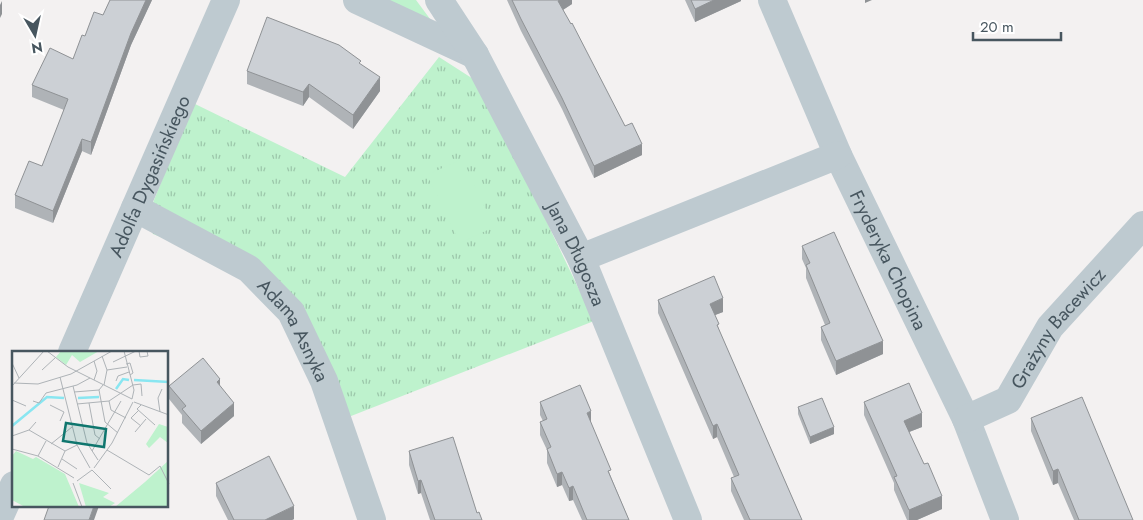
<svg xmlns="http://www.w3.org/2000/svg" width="1143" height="520" viewBox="0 0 1143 520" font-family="Jost,sans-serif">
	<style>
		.grass { fill: url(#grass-tufts) }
		.pitch { fill: #bef2cd }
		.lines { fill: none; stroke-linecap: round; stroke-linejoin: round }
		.minor { stroke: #becad0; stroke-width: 28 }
		.wall { fill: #afb3b7 }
		.shaded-wall { fill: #8f9295 }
		.building { fill: #ccd0d5; stroke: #8f9295 }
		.labels { text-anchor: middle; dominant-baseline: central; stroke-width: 4.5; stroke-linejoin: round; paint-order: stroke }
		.street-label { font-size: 19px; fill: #47565f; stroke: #fff }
		.inset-river { fill: none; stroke: #89e6f1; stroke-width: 2.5 }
		.inset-road { fill: none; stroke: #aeb3b7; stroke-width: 1 }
		.view { fill: #0f766e; fill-opacity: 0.15; stroke: #0f766e; stroke-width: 2.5 }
		.inset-edge { fill: none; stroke: #47565f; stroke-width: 2.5 }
	</style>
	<defs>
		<pattern id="grass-tufts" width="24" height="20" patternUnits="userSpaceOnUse" patternTransform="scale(1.25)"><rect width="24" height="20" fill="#bef2cd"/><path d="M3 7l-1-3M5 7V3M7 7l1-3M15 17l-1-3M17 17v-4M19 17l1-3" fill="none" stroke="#9cc7aa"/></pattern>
	</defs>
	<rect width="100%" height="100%" fill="#f3f1f1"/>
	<path class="grass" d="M386,0H416L436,27Z
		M439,57L481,84L594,321L346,418L302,308L214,258L153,234L146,220L193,103L345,177Z"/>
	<path class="pitch" d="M462,159L494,227L460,243L427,175Z"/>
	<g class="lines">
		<g class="minor">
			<path d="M357,0L475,55"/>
			<path id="s1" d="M439,0L475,55L581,258L688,520"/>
			<path id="s2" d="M772,0L838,155L966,419L1005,520"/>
			<path id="s3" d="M135,208L249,269L291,312L324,381L372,520"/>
			<path d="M581,258L838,155"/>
			<path id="s4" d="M72,352L226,0"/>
			<path id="s5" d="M966,419L1008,400L1050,327L1143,225"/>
			<path d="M0,516L14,485"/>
		</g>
	</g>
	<path class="wall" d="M110,0H152L131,45L91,155L82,151L53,223L15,208V195L42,166L64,110L32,97V85L73,59L85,36L103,15Z
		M507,0H572V4L563,10L625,126L642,155L594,178L562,109L521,31Z
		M685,0H741V1L695,22Z
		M361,65L380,91L353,129L309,97L303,106L247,84V71Z
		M802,246L883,354L836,375L821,340V327L825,325L806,278V268L802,259Z
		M658,300L723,312L715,315L719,330L802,520H744L731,491V478L734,477L717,437L713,439L658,313Z
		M169,386H220L234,416L201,444L182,423V415L169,399Z
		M540,402L591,423L611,477L629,520H582L573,500L569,501L562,485L557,487L547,463V450L540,435V422L543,421L540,415Z
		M864,402L922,427L909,432L942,509L917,520H907L894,490V483L864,415Z
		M798,407L834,434L810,444L798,414Z
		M1031,418L1133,520H1074L1058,483L1053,485L1031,431Z
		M409,451L477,513L482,520H430L421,493L418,494L409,465Z
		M216,483L294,519L292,520H228L216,496Z"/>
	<path class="shaded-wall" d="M146,0H152L131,45L91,155V142L131,33Z
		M560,0H572V4L558,13V1Z
		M714,0H741V1L695,22V9Z
		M865,0H872L865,3Z
		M2,1V14L0,18V5Z
		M380,77V91L353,129V115Z
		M309,84V97L303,106V92Z
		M82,139V151L53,223V211Z
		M642,144V155L594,178V166Z
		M723,298V312L710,317V304Z
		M883,341V354L836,375V361Z
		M220,379V392L217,382Z
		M234,403V416L201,444V431Z
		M591,411V424L587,413Z
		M922,413V427L904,434V421Z
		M717,424V437L713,439V426Z
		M834,427V434L810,444V437Z
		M1058,469V483L1053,485V471Z
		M562,472V485L557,487V474Z
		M421,480V493L418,494V481Z
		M573,486V500L569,501V488Z
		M942,496V509L917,520H909V510Z
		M94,506H99L94,520H89Z
		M294,506V519L292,520H265Z"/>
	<path class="building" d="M110,0H146L131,33L91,142L82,139L53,211L15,195L29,161L42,166L68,99L32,85L50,48L73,59L82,35L85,36L94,12L103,15Z
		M512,0H560L558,1L571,24L572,23L625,126L632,123L642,144L594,166L562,98L521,19Z
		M691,0H714L695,9Z
		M267,17L339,45L361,61L359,63L380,77L353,115L309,84L303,92L247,71Z
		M834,232L883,341L836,361L821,327L830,323L806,265L810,263L802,246Z
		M714,276L723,298L710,304L719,324L717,325L802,520H750L731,478L739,475L717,424L713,426L658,300Z
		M203,358L220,379L217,382L234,403L201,431L182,409L186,406L169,386Z
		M909,383L922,413L904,421L924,464L928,463L942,496L909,510L894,477L897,476L864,402Z
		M580,385L591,411L587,413L611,470L608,471L629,520H587L573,486L569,488L562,472L557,474L547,449L551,447L540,422L547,419L540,402Z
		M1082,397L1133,520H1079L1058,469L1053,471L1031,418Z
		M822,398L834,427L810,437L798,407Z
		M453,437L477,513L479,512L482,520H435L421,480L418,481L409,451Z
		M269,456L294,506L265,520H234L216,483Z
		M49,506H94L89,520H44Z"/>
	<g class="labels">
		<g class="street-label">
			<text stroke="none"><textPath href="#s4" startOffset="192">Adolfa Dygasińskiego</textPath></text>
			<text stroke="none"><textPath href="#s1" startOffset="289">Jana Długosza</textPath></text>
			<text stroke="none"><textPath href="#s2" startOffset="285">Fryderyka Chopina</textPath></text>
			<text stroke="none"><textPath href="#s5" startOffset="134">Grażyny Bacewicz</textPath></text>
			<text stroke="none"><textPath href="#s3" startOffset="206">Adama Asnyka</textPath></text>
		</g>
	</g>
	<g transform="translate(12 351)">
		<rect width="156" height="156" fill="#f3f1f1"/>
		<path d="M147,73L156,76V92L148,86L137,97L134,93ZM156,110V156H103L133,131Z" fill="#bef2cd"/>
		<path d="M49,0H87L68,11L60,4L54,14L44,6ZM4,100L21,108L24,106L53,123L67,156H13L0,149V105ZM67,132L97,142L91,146L103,152L97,156H74Z" fill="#bef2cd"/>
		<path class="inset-river" d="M122,29L157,31M104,38L111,28L117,29M66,47L87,46M0,75L35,46L52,47"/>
		<path class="inset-road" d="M35,0L56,16L120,48M112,0L122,39L120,48M127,0L128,6L136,5L135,0M90,5L95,19L92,34M82,10L85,20L82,29M101,11L124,0M0,12L7,27M114,13L118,12L121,22L118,24M30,19L43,7M95,19L115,16M48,26L65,94L78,117M104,30L106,25L117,21M2,32L26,33L59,23L100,0M0,35L32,0M61,35L75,92L86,109M87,39L93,71L106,82M62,41L87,39L91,34M0,49L14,55M21,50L27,52L34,42L65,34L78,27M97,50L99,59L114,67M122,51L157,64M77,52L83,84L88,88M65,53L97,50L121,34L129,33L130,45M38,54L52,61L48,70M129,54L125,58L143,74M127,59L119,67L129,75M148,61L146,47L150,38M17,79L53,100M123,81L134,68M0,85L17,79L24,71M39,93L60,76M0,98L26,105L62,127M95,99L137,124L148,115L157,133M80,100L109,50M26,105L34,90M50,108L65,118M46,116L53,100L65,94M82,117L100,92L121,51M80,119L99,138M65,130L80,119M61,132L70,156"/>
		<path class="view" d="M54,72L94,78L92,96L51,90Z"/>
		<rect width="156" height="156" class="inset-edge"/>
	</g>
	<g transform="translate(35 35) rotate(171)" stroke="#ffffff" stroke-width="4" paint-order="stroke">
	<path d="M0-4L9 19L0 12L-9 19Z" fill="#47565f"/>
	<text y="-8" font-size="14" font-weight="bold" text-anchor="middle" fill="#47565f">N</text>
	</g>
	<path d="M973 32v8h88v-8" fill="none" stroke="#47565f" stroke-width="2.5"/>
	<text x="980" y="32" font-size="15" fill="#47565f" stroke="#ffffff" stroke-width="4" paint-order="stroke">20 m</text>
</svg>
